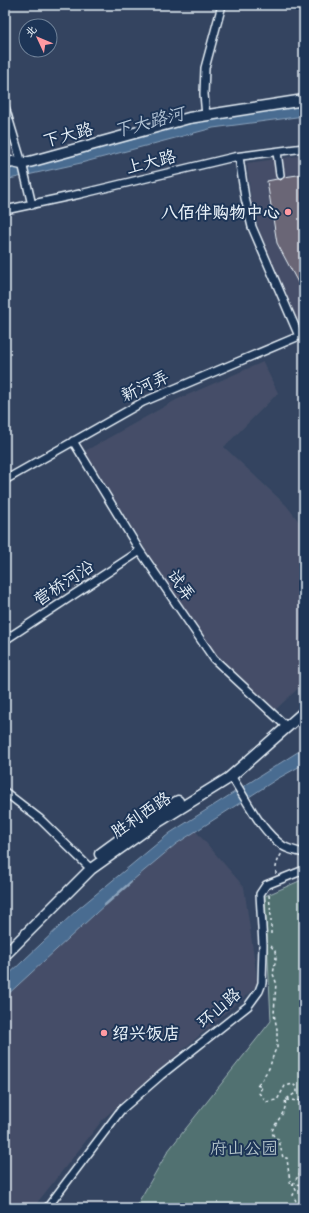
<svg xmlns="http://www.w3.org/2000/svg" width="309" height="1213" viewBox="0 0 309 1213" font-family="Caveat,'LXGW WenKai TC',sans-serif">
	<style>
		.built { fill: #444e67 }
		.green { fill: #517171; stroke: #9cb1b4 }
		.water { fill: #4a6c91; stroke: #89a1ba }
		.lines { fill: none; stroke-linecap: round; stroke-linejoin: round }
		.stream { stroke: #89a1ba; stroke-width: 2.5 }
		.building { fill: #6a6676; stroke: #e8f1f8 }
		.street-casing { stroke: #e8f1f8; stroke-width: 10 }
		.secondary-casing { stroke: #e8f1f8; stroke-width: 13 }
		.path { stroke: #e8f1f8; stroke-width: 1.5; stroke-dasharray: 3 3; stroke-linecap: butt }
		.street { stroke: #1d3557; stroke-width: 7 }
		.secondary { stroke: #1d3557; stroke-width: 10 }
		.poi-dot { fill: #ff9aa2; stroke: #1d3557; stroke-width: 1.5 }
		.labels { text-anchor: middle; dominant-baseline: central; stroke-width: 4; stroke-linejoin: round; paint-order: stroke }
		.street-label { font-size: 17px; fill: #e8f1f8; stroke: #1d3557 }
		.poi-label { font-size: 17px; font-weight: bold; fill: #e8f1f8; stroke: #1d3557; text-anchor: end }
		.park-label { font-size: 17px; fill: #b3c4c9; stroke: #1d3557 }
		.water-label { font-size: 18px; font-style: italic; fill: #b1c2d4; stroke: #1d3557 }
	</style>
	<rect width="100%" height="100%" fill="#344460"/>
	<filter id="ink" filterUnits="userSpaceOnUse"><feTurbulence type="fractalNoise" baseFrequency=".025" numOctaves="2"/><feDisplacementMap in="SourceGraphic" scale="8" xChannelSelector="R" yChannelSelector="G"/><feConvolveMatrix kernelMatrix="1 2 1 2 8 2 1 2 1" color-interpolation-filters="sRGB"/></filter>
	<g filter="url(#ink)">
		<path class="built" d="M304,155V318L298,321L261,236L251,202L247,163Z
			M263,362L278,393L224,447L286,505L304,528V683L273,712L214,659L145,549L85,451L176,400Z
			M194,829L244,887L258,985L104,1118L33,1208H5V988L8,984Z"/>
		<path class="green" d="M304,879V1208H135L168,1151L271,1021L265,896Z"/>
		<path class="water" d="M304,106V116L213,128L81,163L5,180V168L148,132L215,118Z
			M304,748V764L277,779L176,844L120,891L5,997V978L78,909L170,833Z"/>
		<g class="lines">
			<path class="stream" d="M105,905L131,882"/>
		</g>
		<path class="building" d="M304,174V294L277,243L267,181L277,179L281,180L284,177Z"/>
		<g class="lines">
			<g class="street-casing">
				<path id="street" d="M5,107L23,167L32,205
					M206,116L204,94L205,68L222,5
					M277,152L280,175
					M239,157L245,198L252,227L299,336
					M5,210L80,194L234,157L304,148
					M73,441L140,551L214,659L287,727
					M5,480L143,402L304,334
					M5,640L140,551
					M231,776C247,800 259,829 283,846C289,850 297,851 304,853
					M5,792L40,819L91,869
					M47,1208L121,1110L161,1075L248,1006L259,991L262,983L263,945L260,894L266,885L304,870"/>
			</g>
			<g class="secondary-casing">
				<path id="secondary" d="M5,164L12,162L22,164L189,118L304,100
					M100,854L145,821L178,801
					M5,955L91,869L150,827L229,778L304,712"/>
			</g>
			<path class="path" d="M276,874C275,865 278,860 282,853
				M269,895L271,916V937
				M271,946L275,951L276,958L273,974L276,982L274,1014L277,1029V1049H276C273,1055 272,1060 270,1066C268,1072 263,1075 262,1081L256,1085L262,1087L259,1093L266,1102L277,1100L285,1086L293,1084L297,1088V1092L285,1100C288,1111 276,1121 272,1131L273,1135L279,1140L283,1158H287C288,1167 289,1177 291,1185L293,1184L296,1190L293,1195L296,1201L304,1207
				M286,1100L304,1101
				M304,1167L293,1184L304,1185"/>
			<use href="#street" class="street"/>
			<use href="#secondary" class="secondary"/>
		</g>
	</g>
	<g class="poi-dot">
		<circle cx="288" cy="212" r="4"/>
		<circle cx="104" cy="1033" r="4"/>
	</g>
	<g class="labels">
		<g class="street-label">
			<text transform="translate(68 135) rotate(-15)">下大路</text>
			<text transform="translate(151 162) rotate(-14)">上大路</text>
			<text transform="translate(145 386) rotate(-25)">新河弄</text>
			<text transform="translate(64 583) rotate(-33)">营桥河沿</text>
			<text transform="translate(181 585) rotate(56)">试弄</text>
			<text transform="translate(141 815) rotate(-34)">胜利西路</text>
			<text transform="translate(219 1008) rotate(-41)">环山路</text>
		</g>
		<g class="poi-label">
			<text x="280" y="212">八佰伴购物中心</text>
			<text x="112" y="1033" text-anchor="start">绍兴饭店</text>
		</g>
		<g class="park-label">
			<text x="244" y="1148">府山公园</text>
		</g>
		<g class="water-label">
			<text transform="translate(149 122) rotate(-15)">下大路河</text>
		</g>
	</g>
	<rect width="309" height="1213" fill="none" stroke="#1d3557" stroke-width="20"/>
	<rect x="10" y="10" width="289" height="1193" fill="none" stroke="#e8f1f8" stroke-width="1.5" filter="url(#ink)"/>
	<g transform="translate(38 38) rotate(314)"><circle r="19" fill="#1d3557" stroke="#6e8097"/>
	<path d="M0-3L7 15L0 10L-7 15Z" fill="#ff9aa2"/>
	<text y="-6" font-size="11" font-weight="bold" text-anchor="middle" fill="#e8f1f8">北</text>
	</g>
</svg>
